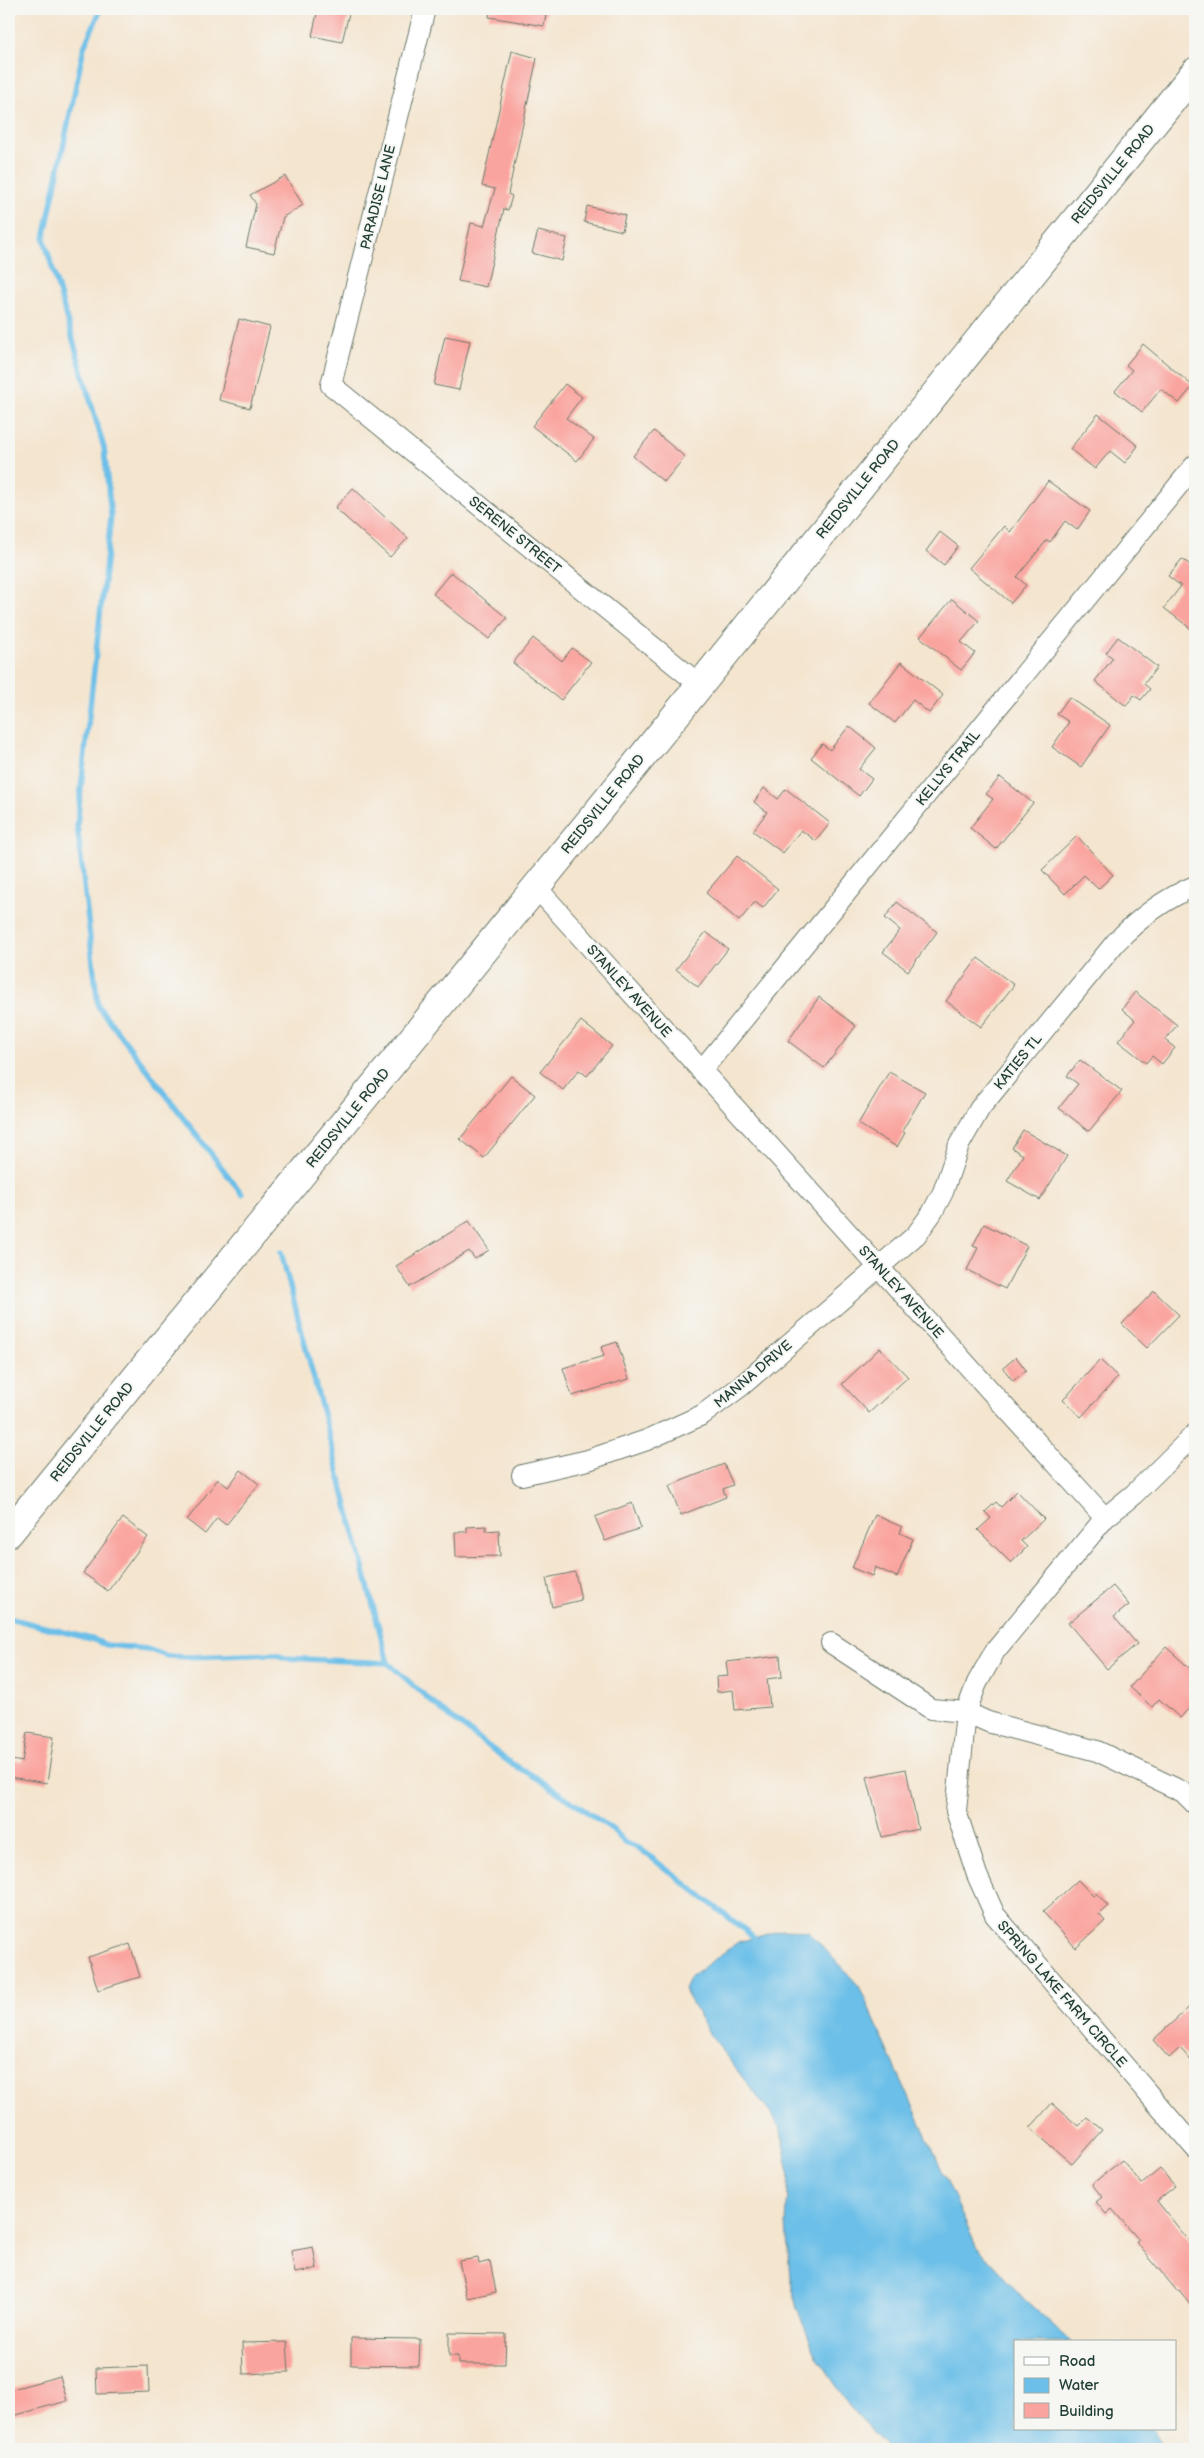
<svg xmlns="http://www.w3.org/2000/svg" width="1204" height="2458" viewBox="0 0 1204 2458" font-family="'Balsamiq Sans',sans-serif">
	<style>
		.water { fill: #6cbfe8; stroke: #467e8e }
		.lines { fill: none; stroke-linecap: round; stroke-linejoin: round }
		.stream { stroke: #6cbfe8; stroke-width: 5.5 }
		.building { fill: #faa49f }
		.minor-casing { stroke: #6a786a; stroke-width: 22 }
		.highway-casing { stroke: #6a786a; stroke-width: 30 }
		.minor { stroke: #fff; stroke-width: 20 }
		.highway { stroke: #fff; stroke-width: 28 }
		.labels { text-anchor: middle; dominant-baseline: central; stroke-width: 4; stroke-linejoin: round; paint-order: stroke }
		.street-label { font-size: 14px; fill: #1f3d34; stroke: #f6f6f2 }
	</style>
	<rect width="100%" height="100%" fill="#f6f6f2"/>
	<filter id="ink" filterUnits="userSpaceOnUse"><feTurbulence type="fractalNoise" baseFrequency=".02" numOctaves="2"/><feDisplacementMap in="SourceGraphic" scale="10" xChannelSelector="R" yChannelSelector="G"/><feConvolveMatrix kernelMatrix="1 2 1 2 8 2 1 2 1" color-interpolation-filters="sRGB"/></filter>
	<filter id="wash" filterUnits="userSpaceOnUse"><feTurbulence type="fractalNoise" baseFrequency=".0096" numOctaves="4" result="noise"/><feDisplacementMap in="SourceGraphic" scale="20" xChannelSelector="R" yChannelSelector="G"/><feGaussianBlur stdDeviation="1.12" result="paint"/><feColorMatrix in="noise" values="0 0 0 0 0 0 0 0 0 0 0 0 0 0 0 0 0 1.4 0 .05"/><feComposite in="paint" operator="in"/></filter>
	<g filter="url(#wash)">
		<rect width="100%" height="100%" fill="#f4e5cf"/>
		<path class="water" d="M782,1930L808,1931L859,1986L976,2246L1025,2300L1072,2342H1015V2429H1152L1164,2449H888L854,2412L817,2357L797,2309L790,2278L786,2224L789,2173L780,2126L710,2035L684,1989L689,1978L738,1942Z"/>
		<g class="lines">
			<path class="stream" d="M101,9L84,47L44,239L104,448L111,516L77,825L98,1006L242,1194
				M281,1252L388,1663L441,1710L509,1762L537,1778L612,1829L625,1843L639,1848L754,1937V1944
				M9,1618L95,1640L106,1645L147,1649L167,1656L188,1657L277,1654L284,1658L388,1663"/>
		</g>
		<g id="blocks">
			<path class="building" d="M318,9H350L342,42L312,36Z
				M490,9H547L544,26L489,17Z
				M512,51L537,58L508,194L512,196L508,210L504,209L486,287L458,281L471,223L484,226L495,189L482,186Z
				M285,176L303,205L283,217L274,253L246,247L256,204L250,195Z
				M587,206L625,215L622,231L584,222Z
				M538,231L567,238L562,261L532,253Z
				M239,319L270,327L250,408L219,400Z
				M445,336L470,341L459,390L434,385Z
				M1143,344L1193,386L1179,403L1161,389L1142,412L1115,391L1132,370L1126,365Z
				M565,384L582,397L566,418L594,439L577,461L532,426Z
				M1098,414L1138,446L1125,463L1110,451L1095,469L1070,449Z
				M654,431L685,457L664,482L633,456Z
				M1048,481L1090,511L1077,530L1065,521L1050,542L1047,540L1017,577L1026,585L1011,603L969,568L1004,526L1010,532Z
				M353,488L408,538L390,557L335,508Z
				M940,532L958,546L944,565L926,551Z
				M1182,559L1195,568V632L1164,608L1181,586L1168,576Z
				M451,572L507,618L489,639L433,594Z
				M952,599L979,621L961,642L975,653L961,670L920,637Z
				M1118,637L1157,667L1144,684L1150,689L1141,700L1134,695L1126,706L1095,681L1113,658L1106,653Z
				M533,638L562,661L572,648L591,662L561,700L513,663Z
				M901,662L943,695L929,713L913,700L895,723L869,703Z
				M1069,697L1110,725L1081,767L1052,747L1069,722L1057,714Z
				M849,726L876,748L859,769L872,779L859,796L811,758L822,744L830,750Z
				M1000,777L1033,803L996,849L970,828L993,799L986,794Z
				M764,788L778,799L786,789L830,823L816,841L801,830L783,853L753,831L767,812L754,802Z
				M1077,836L1113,875L1098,889L1084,875L1065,894L1042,870Z
				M737,856L778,889L763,908L755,902L739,921L706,893Z
				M897,902L937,932L908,971L883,952L900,930L885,918Z
				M706,932L728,949L698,987L676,969Z
				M978,958L1014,985L981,1027L946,1001Z
				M1135,992L1177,1025L1165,1040L1175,1048L1162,1064L1152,1056L1146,1063L1118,1041L1135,1020L1122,1009Z
				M819,997L856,1026L824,1068L788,1041Z
				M581,1021L612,1046L587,1076L579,1070L563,1090L540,1072Z
				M1080,1060L1122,1091L1089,1131L1059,1108L1078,1084L1067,1076Z
				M889,1072L925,1092L902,1131L905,1133L897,1147L858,1124Z
				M511,1076L535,1095L484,1158L460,1139Z
				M1023,1130L1067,1156L1040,1200L1007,1181L1023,1155L1012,1148Z
				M469,1221L489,1250L475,1259L469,1251L410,1287L396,1266Z
				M984,1224L1027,1246L1005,1289L967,1270L978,1248L973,1246Z
				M1154,1291L1179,1315L1147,1348L1122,1324Z
				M617,1342L629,1379L572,1396L563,1368L604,1356L601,1347Z
				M880,1348L908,1377L869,1413L842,1384Z
				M1016,1357L1026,1370L1013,1381L1003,1368Z
				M1100,1360L1118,1377L1081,1417L1063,1400Z
				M724,1464L733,1485L723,1489L726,1497L681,1515L669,1486Z
				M241,1470L259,1484L226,1525L217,1518L205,1534L187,1520L218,1479L228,1487Z
				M1017,1491L1044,1519L1021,1541L1027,1547L1011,1563L978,1530L991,1518L985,1512L996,1502L1001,1507Z
				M632,1503L641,1528L605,1541L595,1517Z
				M875,1515L902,1527L900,1533L913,1539L897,1577L875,1567L872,1576L852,1568Z
				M123,1518L148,1537L108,1591L83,1573Z
				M486,1526V1531L499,1530L500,1556L456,1557L455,1532H467V1527Z
				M575,1572L581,1600L552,1607L546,1578Z
				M1113,1586L1129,1605L1114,1617L1137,1644L1107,1669L1068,1623Z
				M1166,1647L1195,1673V1702L1180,1718L1159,1699L1152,1707L1130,1687Z
				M780,1656L782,1677L767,1679L770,1707L735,1710L733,1690L717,1692L716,1677L728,1676L726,1662Z
				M27,1733L54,1737L47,1783L9,1777L12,1760L22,1762Z
				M906,1769L918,1829L882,1837L867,1777Z
				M1078,1880L1093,1896L1096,1893L1108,1906L1099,1914L1105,1921L1076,1948L1043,1912Z
				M130,1944L140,1977L98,1990L88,1957Z
				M1195,2002V2065L1180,2048L1169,2058L1153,2040Z
				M1052,2103L1078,2126L1087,2117L1102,2130L1072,2164L1030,2128Z
				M1122,2160L1142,2184L1160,2169L1175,2186L1157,2201L1195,2248V2310L1179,2290L1177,2291L1136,2242L1139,2240L1112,2209L1106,2214L1096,2202L1102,2197L1092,2184Z
				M313,2247L317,2269L295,2273L291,2251Z
				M478,2258L479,2264L490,2261L496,2292L467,2298L459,2261Z
				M449,2333L506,2334L505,2364H458V2356H449Z
				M351,2338L420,2339L419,2366L351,2365Z
				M287,2342L289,2372L243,2374L242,2343Z
				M148,2366L149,2392L97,2394L96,2368Z
				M60,2376L67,2401L9,2417V2390Z"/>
		</g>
	</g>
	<g filter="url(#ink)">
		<use href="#blocks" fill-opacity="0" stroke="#6a786a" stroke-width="1"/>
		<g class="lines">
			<g class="minor-casing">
				<path id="minor" d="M425,9L331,385L700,685
					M536,887L1105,1518
					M701,1071L1195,465
					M1195,1434L1134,1494L1105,1518L995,1651L977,1683L966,1712L956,1811L977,1875L995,1915L1195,2148
					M522,1475L588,1460L647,1440L702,1415L740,1387L916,1235L932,1213L943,1192L959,1145L980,1108L1116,942C1140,917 1164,899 1195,886
					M831,1643L931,1709L966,1712L988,1722L1097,1751L1183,1792L1195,1804"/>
			</g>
			<g class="highway-casing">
				<path id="highway" d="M9,1533L625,778L1195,72"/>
			</g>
			<use href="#minor" class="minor"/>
			<use href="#highway" class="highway"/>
		</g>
	</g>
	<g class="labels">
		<g class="street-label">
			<text transform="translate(1113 174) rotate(-51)">REIDSVILLE ROAD</text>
			<text transform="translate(378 197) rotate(-76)">PARADISE LANE</text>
			<text transform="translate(858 489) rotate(-51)">REIDSVILLE ROAD</text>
			<text transform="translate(515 535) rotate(39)">SERENE STREET</text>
			<text transform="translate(948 768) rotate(-51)">KELLYS TRAIL</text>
			<text transform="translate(603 804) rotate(-51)">REIDSVILLE ROAD</text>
			<text transform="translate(629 991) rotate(48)">STANLEY AVENUE</text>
			<text transform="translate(1018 1062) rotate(-51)">KATIES TL</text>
			<text transform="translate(348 1118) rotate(-51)">REIDSVILLE ROAD</text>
			<text transform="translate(901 1292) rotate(48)">STANLEY AVENUE</text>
			<text transform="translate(753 1374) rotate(-40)">MANNA DRIVE</text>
			<text transform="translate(92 1432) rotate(-51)">REIDSVILLE ROAD</text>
			<text transform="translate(1062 1994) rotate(49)">SPRING LAKE FARM CIRCLE</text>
		</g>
	</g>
	<rect width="1204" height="2458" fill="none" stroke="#f6f6f2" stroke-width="30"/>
	<rect x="1014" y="2340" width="162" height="90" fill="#f6f6f2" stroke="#a0aca6"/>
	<rect x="1024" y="2357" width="25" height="8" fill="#ffffff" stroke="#a0aca6"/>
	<text x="1059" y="2366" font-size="15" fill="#1f3d34">Road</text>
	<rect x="1024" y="2378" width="25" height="15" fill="#6cbfe8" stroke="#a0aca6"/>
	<text x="1059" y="2390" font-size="15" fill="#1f3d34">Water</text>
	<rect x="1024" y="2403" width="25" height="15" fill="#faa49f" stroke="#a0aca6"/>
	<text x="1059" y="2416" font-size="15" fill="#1f3d34">Building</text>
</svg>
